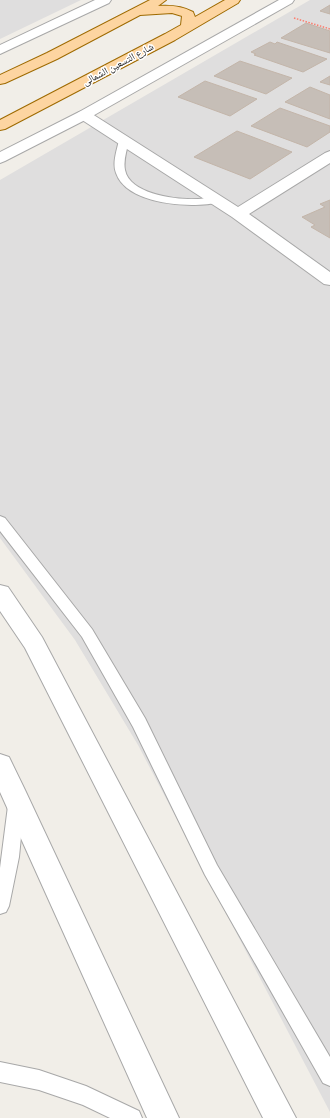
<svg xmlns="http://www.w3.org/2000/svg" width="330" height="1118" viewBox="0 0 330 1118" font-family="'Roboto Condensed','Noto Naskh Arabic',sans-serif">
	<style>
		.residential { fill: #dfdede }
		.building { fill: #c6beb7; stroke: #c3b5a9 }
		.lines { fill: none; stroke-linecap: round; stroke-linejoin: round }
		.service-casing { stroke: #a8a8a8; stroke-width: 2 }
		.minor-casing { stroke: #a8a8a8; stroke-width: 2 }
		.tertiary-casing { stroke: #a8a8a8; stroke-width: 2 }
		.primary-casing { stroke: #9e6a00; stroke-width: 2 }
		.path { stroke: #fc7d6e; stroke-width: 1.5; stroke-dasharray: 1.5 1.5; stroke-linecap: butt }
		.service { fill: #fff; fill-rule: evenodd }
		.minor { fill: #fff; fill-rule: evenodd }
		.tertiary { fill: #fff; fill-rule: evenodd }
		.primary { fill: #fdd5a1; fill-rule: evenodd }
		.labels { text-anchor: middle; dominant-baseline: central; stroke-width: 3; stroke-linejoin: round; paint-order: stroke }
		.far-street-label { font-size: 10px; fill: #212121; stroke: #fff }
	</style>
	<rect width="100%" height="100%" fill="#f1eee8"/>
	<path class="residential" d="M0,0H81L0,39Z
		M310,0H330V1112L138,745L75,640L0,538V180Z"/>
	<path class="building" d="M330,5V14L320,11Z
		M306,23L330,31V53L281,38Z
		M270,42L275,44L277,42L327,59L303,72L254,55L256,54L251,52Z
		M240,61L292,78L266,94L214,76Z
		M330,76V85L320,82Z
		M205,81L257,99L230,116L178,97Z
		M310,87L330,95V119L285,102Z
		M280,108L330,126V132L307,147L251,126Z
		M237,131L292,152L250,179L194,157Z
		M330,200V238L311,227L315,225L302,217L325,207L320,204Z"/>
	<g class="lines">
		<g class="service-casing">
			<path id="service" d="M124,137L129,140C127,150 123,160 125,170C130,195 178,200 198,199C205,199 216,194 221,200L220,202C192,209 127,205 116,173C112,163 117,150 119,140Z
				M0,516L5,518L92,629L145,718L217,865L330,1057V1086L323,1083L205,875L133,727L82,637L0,531Z
				M16,799L22,801L24,806L19,857L9,906L6,912L0,914V868L8,806L10,801Z
				M0,1062L39,1070L86,1086L139,1111L142,1118H110L83,1105L39,1090L0,1082Z"/>
		</g>
		<g class="minor-casing">
			<path id="minor" d="M95,0H111L109,3L0,54V45Z
				M84,111L89,112L238,207L325,153L330,151V163L249,214L330,272V285L324,284L232,217L79,118L77,115L79,112Z"/>
		</g>
		<g class="tertiary-casing">
			<path id="tertiary" d="M279,0H294L292,3L89,118L5,161L0,163V152L79,112Z
				M0,585L8,587L42,637L296,1118H263L25,648L0,611Z
				M0,754L9,757L25,790L179,1118H147L0,792Z"/>
		</g>
		<g class="primary-casing">
			<path id="primary" d="M150,0H166L158,6C171,5 182,6 193,12L195,17L225,0H240L238,3L175,40L5,129L0,130V120L165,34L181,25L182,16L172,13L140,15L57,59L5,83L0,84V75L47,53Z"/>
		</g>
		<path class="path" d="M294,18L330,29"/>
		<use href="#service" class="service"/>
		<use href="#minor" class="minor"/>
		<use href="#tertiary" class="tertiary"/>
		<use href="#primary" class="primary"/>
	</g>
	<g class="labels">
		<g class="far-street-label">
			<text transform="translate(118 64) rotate(-28)">شارع التسعين الشمالى</text>
		</g>
	</g>
</svg>
